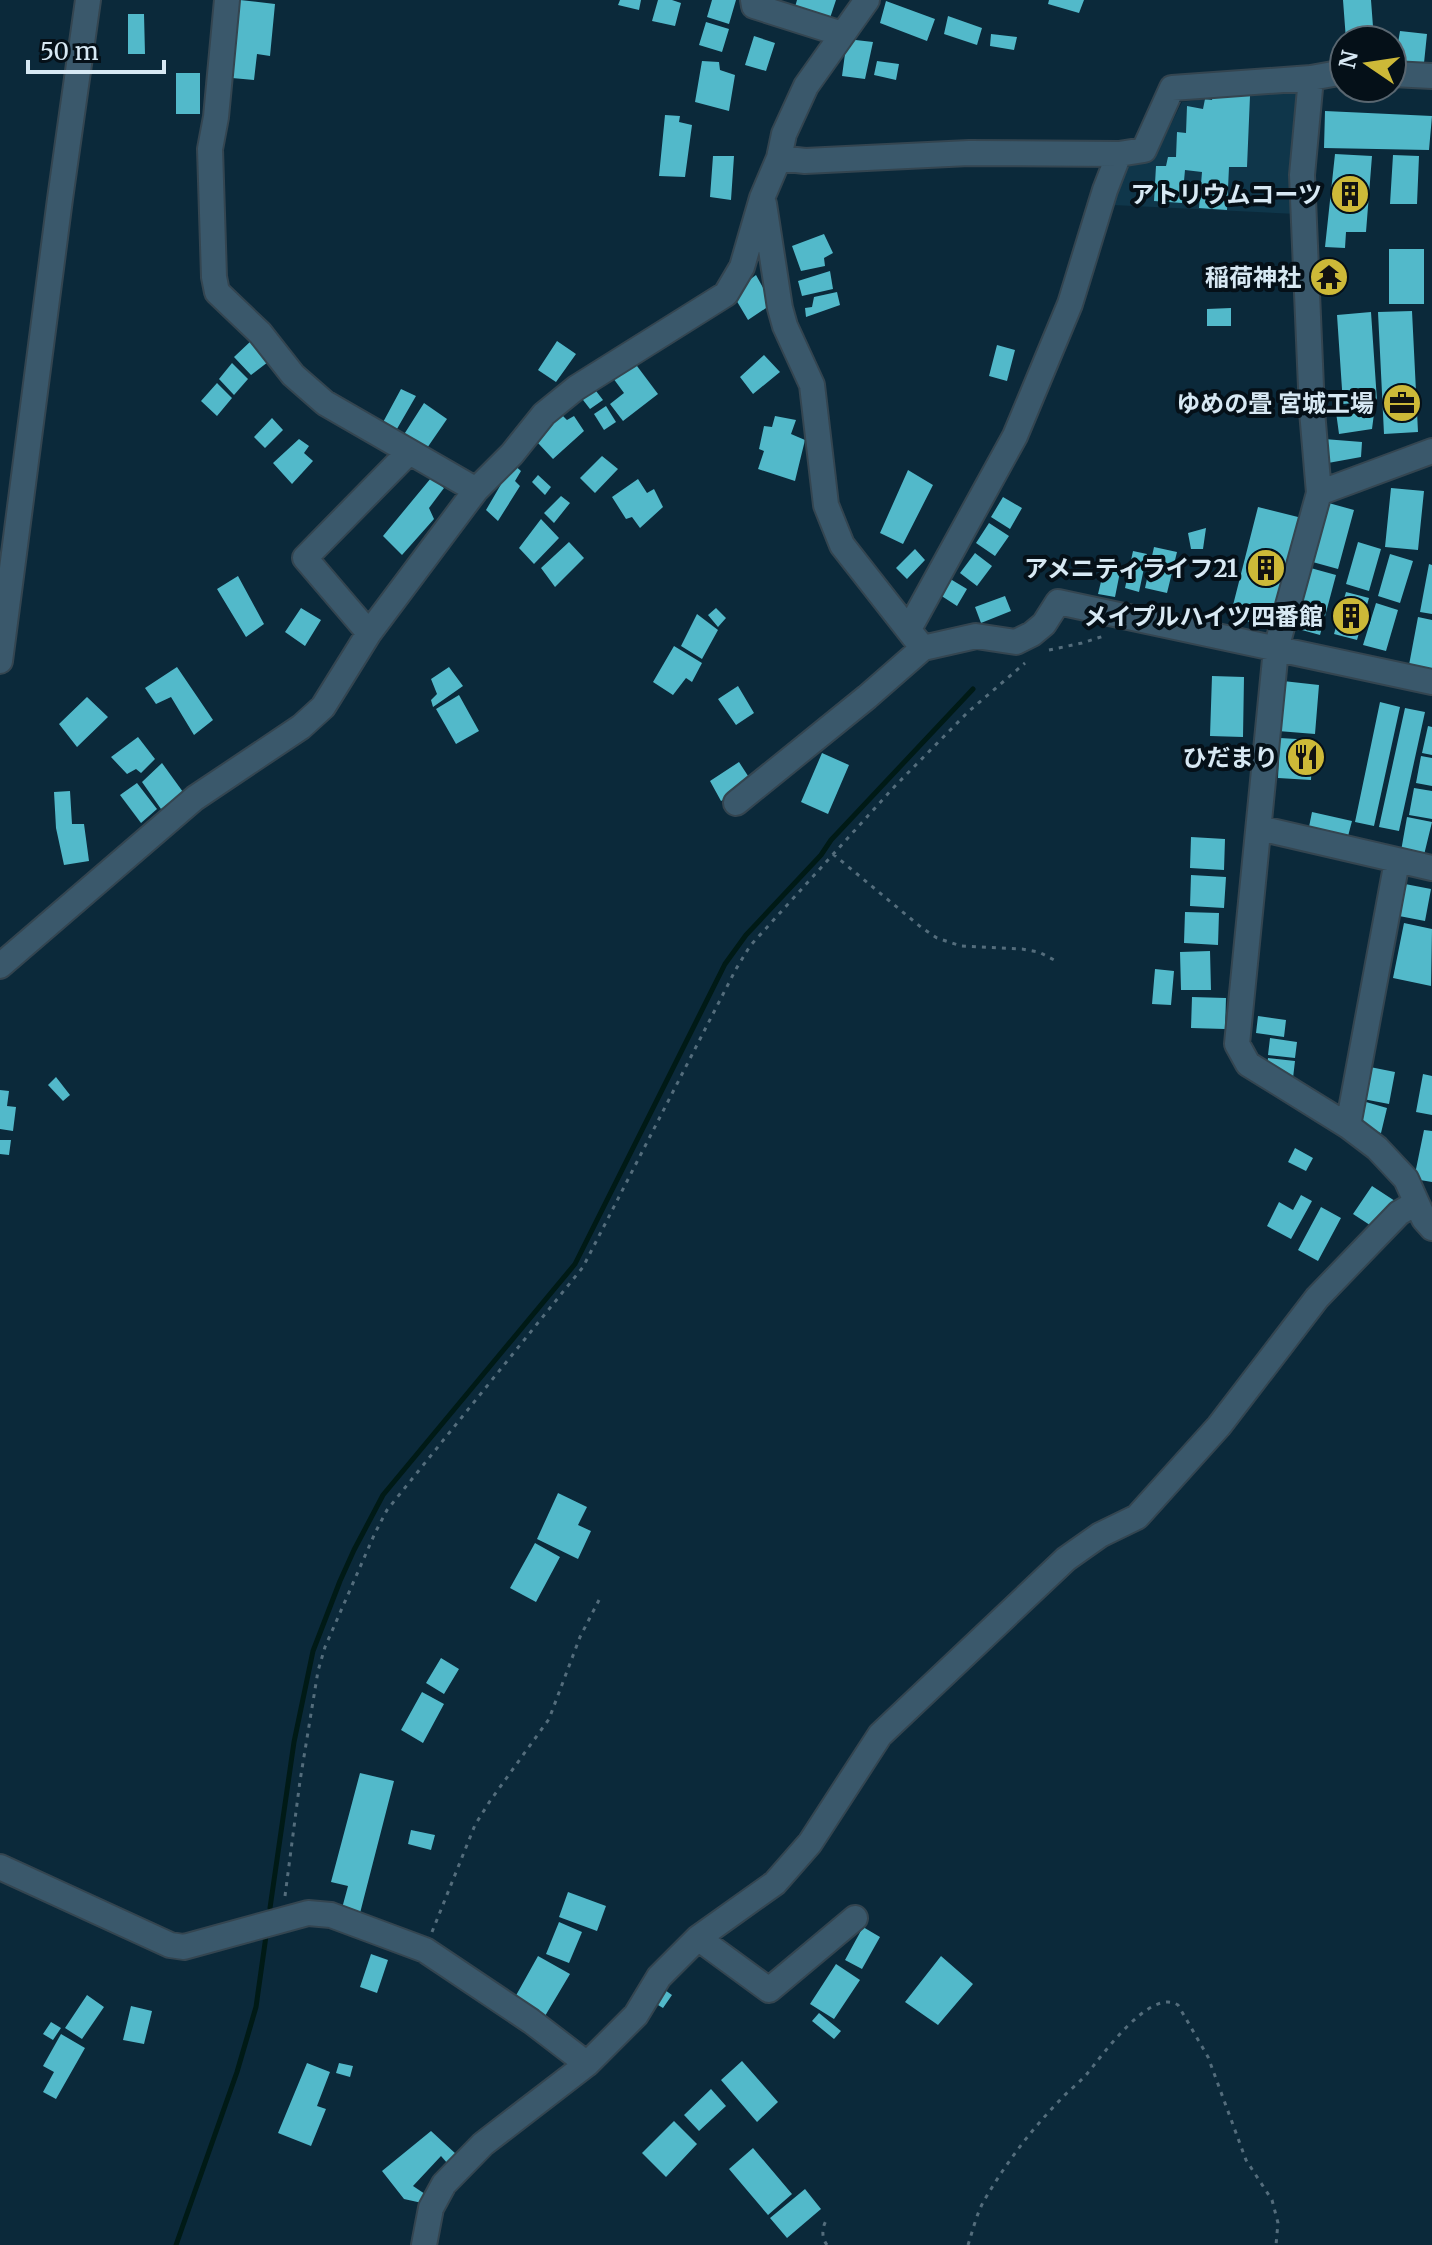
<svg xmlns="http://www.w3.org/2000/svg" width="1432" height="2245" viewBox="0 0 1432 2245" font-family="Merriweather,'Noto Sans JP',serif">
	<style>
		.built { fill: #0f364a }
		.lines { fill: none; stroke-linecap: round; stroke-linejoin: round }
		.stream { stroke: #001a16; stroke-width: 5 }
		.building { fill: #52b9ca }
		.minor-casing { stroke: #344550; stroke-width: 28 }
		.path { stroke: #546d7c; stroke-width: 3; stroke-dasharray: 4 6; stroke-linecap: butt }
		.minor { stroke: #3a586b; stroke-width: 24 }
		.labels { text-anchor: middle; dominant-baseline: central; stroke-width: 8; stroke-linejoin: round; paint-order: stroke }
		.poi-label { font-size: 24px; font-weight: bold; fill: #d7e8f3; stroke: #051018; text-anchor: end }
	</style>
	<rect width="100%" height="100%" fill="#0b293a"/>
	<path class="built" d="M1291,88L1302,101L1297,214L1113,205L1122,167L1154,158L1182,102Z"/>
	<g class="lines">
		<path class="stream" d="M270,1908L294,1742L313,1651L340,1581L354,1550L383,1495L575,1264L725,964L746,935L821,855L831,840L973,689
			M176,2245L237,2072L256,2007L266,1936"/>
	</g>
	<path class="building" d="M240,0L275,4L270,56L257,54L254,80L232,78Z
		M620,0H641L639,10L618,5Z
		M658,0H672L681,3L675,26L652,21Z
		M712,0H736L729,24L707,17Z
		M797,0H836L830,18L795,7Z
		M1049,0H1084L1079,13L1048,4Z
		M1343,0H1371L1374,40H1346Z
		M886,1L935,19L927,41L880,23Z
		M128,14H144L145,54H128Z
		M948,16L982,28L977,45L944,34Z
		M706,22L729,29L722,52L699,45Z
		M1400,31L1427,34L1424,63L1395,61Z
		M991,34L1017,37L1014,50L990,46Z
		M754,36L775,43L766,71L745,65Z
		M847,39L873,42L865,79L842,76Z
		M702,61L719,62L720,70L735,75L729,111L695,102Z
		M877,61L899,64L896,80L874,75Z
		M176,73H200V114H176Z
		M1213,93L1250,96L1247,167H1229L1227,210L1199,208L1202,172L1185,170L1182,203L1154,201L1156,166H1166L1168,157H1176L1177,132L1186,133L1187,106L1203,109L1205,99L1212,100Z
		M1325,111L1432,116L1429,150L1324,148Z
		M665,115L680,116L679,122L692,125L685,177L659,176Z
		M1335,154L1372,156L1366,232H1346L1345,248L1325,247Z
		M1393,155L1419,156L1417,204H1390Z
		M713,156H734L731,200L710,197Z
		M824,234L833,253L824,258L825,266L801,271L792,246Z
		M1389,249H1424V304H1389Z
		M830,271L833,289L802,296L798,281Z
		M756,275L772,304L748,320L732,293Z
		M837,292L840,305L806,317L805,308L812,307L814,297Z
		M1231,308V326H1207V309Z
		M1412,311L1418,432L1384,434L1378,312Z
		M1371,312L1377,401L1343,404L1337,315Z
		M252,340L268,362L251,375L234,357Z
		M557,341L576,354L556,382L538,370Z
		M997,345L1015,350L1007,381L989,376Z
		M764,355L780,372L753,394L740,377Z
		M634,362L658,394L623,421L610,404L624,393L613,378Z
		M232,363L248,379L234,395L219,379Z
		M217,383L232,398L217,416L201,401Z
		M593,387L603,400L590,409L580,396Z
		M401,389L416,396L394,434L381,426Z
		M424,403L447,419L425,451L403,436Z
		M606,406L616,422L604,430L594,414Z
		M1375,406L1372,429L1339,434L1336,412Z
		M561,414L567,420L574,416L584,431L553,459L538,443Z
		M775,416L796,420L791,434L805,440L795,481L758,469L764,451L759,449L764,426L772,427Z
		M272,418L283,430L265,448L254,437Z
		M299,439L309,446L304,453L313,461L292,484L273,463Z
		M1324,439L1362,442L1361,457L1328,463Z
		M602,456L618,469L595,493L580,478Z
		M513,464L521,471L515,481L520,486L498,521L486,510Z
		M908,470L933,485L903,544L880,533Z
		M538,475L551,487L545,495L532,482Z
		M431,478L444,488L429,508L434,519L402,555L383,536Z
		M638,479L647,493L654,489L663,507L640,528L632,517L626,519L612,497Z
		M1391,488L1424,491L1418,550L1385,547Z
		M561,496L570,503L554,523L544,513Z
		M1003,497L1022,508L1010,529L991,517Z
		M1325,502L1354,510L1338,569L1309,561Z
		M1258,507L1302,518L1274,628L1230,617Z
		M541,519L559,538L534,564L519,548Z
		M989,523L1009,536L995,556L976,543Z
		M1206,528L1203,549H1191L1188,533Z
		M569,542L584,558L555,587L541,568Z
		M1358,542L1381,549L1369,591L1346,584Z
		M1154,547L1177,552L1167,593L1145,588Z
		M915,549L925,560L907,579L896,568Z
		M1133,551L1147,554L1139,592L1125,588Z
		M975,553L992,566L977,586L960,573Z
		M1390,554L1413,561L1400,603L1378,596Z
		M1429,564L1432,565V614L1420,612Z
		M1105,565L1121,567L1115,597L1098,594Z
		M1307,567L1336,575L1320,635L1291,627Z
		M238,576L264,624L246,637L217,589Z
		M947,577L967,589L957,606L937,593Z
		M1346,592L1369,598L1357,640L1334,634Z
		M1005,596L1011,611L981,623L975,607Z
		M1376,603L1398,610L1386,651L1363,645Z
		M301,608L321,620L305,646L285,632Z
		M716,608L726,618L718,627L708,615Z
		M697,614L718,630L702,659L681,646Z
		M1418,617L1432,620V669L1409,665Z
		M674,646L702,663L692,682L686,678L673,695L653,682Z
		M177,667L213,720L194,735L171,697L156,704L145,688Z
		M449,667L463,686L433,707L431,700L437,694L431,679Z
		M1212,676L1244,677L1243,737L1210,736Z
		M1283,681L1319,685L1315,734L1278,731Z
		M738,686L754,713L736,725L718,699Z
		M459,695L479,731L456,744L436,709Z
		M87,697L108,717L77,747L59,724Z
		M1380,702L1400,707L1374,826L1355,822Z
		M1405,708L1425,712L1399,831L1379,827Z
		M1428,726L1432,727V755L1422,753Z
		M138,737L155,759L141,773L136,769L127,774L111,757Z
		M1280,738L1313,740L1311,780L1278,778Z
		M822,753L849,765L828,814L801,802Z
		M1421,756L1432,758V786L1416,783Z
		M739,762L750,779L745,788L721,801L710,781Z
		M162,763L183,792L161,809L142,782Z
		M137,783L157,809L141,823L120,795Z
		M1414,788L1432,791V819L1409,815Z
		M70,791L72,824H84L89,861L64,865L56,828L54,792Z
		M1312,812L1352,821L1347,840L1308,832Z
		M1407,817L1432,822L1424,855L1401,851Z
		M1191,837L1225,839L1224,870L1190,868Z
		M1191,875L1226,877L1224,908L1190,906Z
		M1405,884L1431,889L1425,921L1399,916Z
		M1185,912L1219,913L1218,945L1184,943Z
		M1404,923L1432,929L1431,986L1393,978Z
		M1210,951L1211,990H1181L1180,952Z
		M1155,969L1174,971L1171,1005L1152,1004Z
		M1192,997L1226,998L1225,1029L1191,1028Z
		M1258,1016L1286,1020L1284,1037L1256,1033Z
		M1270,1038L1297,1042L1295,1058L1268,1055Z
		M1268,1058L1295,1061L1293,1078L1266,1075Z
		M1370,1067L1395,1072L1389,1104L1363,1099Z
		M1423,1074L1432,1076V1115L1416,1112Z
		M56,1077L70,1095L63,1101L48,1085Z
		M0,1090L9,1091L7,1106L16,1107L13,1131L0,1129Z
		M1366,1102L1387,1108L1381,1133L1360,1128Z
		M1424,1130L1432,1131V1182L1414,1179Z
		M0,1140H11L9,1155L0,1154Z
		M1295,1148L1313,1158L1306,1171L1288,1162Z
		M1372,1186L1395,1201L1376,1229L1353,1214Z
		M1301,1195L1312,1201L1291,1239L1267,1226L1279,1202L1293,1210Z
		M1321,1207L1341,1218L1318,1261L1298,1250Z
		M558,1493L587,1507L578,1525L591,1531L578,1559L537,1539Z
		M535,1543L560,1557L536,1602L510,1588Z
		M441,1658L459,1669L444,1694L426,1683Z
		M422,1692L444,1704L423,1743L401,1730Z
		M360,1773L394,1781L359,1917L341,1912L348,1886L331,1882Z
		M411,1830L435,1835L431,1850L408,1844Z
		M568,1892L606,1906L597,1931L559,1917Z
		M559,1922L582,1932L569,1963L546,1954Z
		M863,1927L880,1937L862,1969L845,1960Z
		M371,1954L388,1960L377,1993L360,1987Z
		M538,1956L570,1974L545,2016L514,1999Z
		M941,1956L973,1984L938,2025L905,2002Z
		M836,1964L860,1980L834,2019L810,2004Z
		M662,1988L672,1995L663,2008L653,2002Z
		M87,1995L104,2007L82,2039L65,2028Z
		M131,2006L152,2011L144,2044L123,2040Z
		M819,2013L841,2031L834,2039L812,2021Z
		M51,2022L61,2028L53,2040L43,2034Z
		M61,2034L85,2048L56,2099L43,2092L54,2072L43,2066Z
		M742,2061L778,2102L757,2122L721,2080Z
		M307,2063L330,2072L317,2106L326,2109L311,2146L278,2133Z
		M339,2063L353,2066L350,2077L336,2073Z
		M711,2089L726,2106L699,2131L684,2115Z
		M674,2121L697,2144L666,2177L642,2153Z
		M431,2131L456,2154L448,2164L441,2156L413,2186L425,2194L422,2203L404,2199L382,2171Z
		M753,2148L792,2194L768,2215L729,2169Z
		M805,2189L821,2209L787,2238L770,2218Z"/>
	<g class="lines">
		<g class="minor-casing">
			<path id="minor" d="M227,0L216,117L210,149L214,277L217,292L260,333L293,375L325,403L476,490
				M753,0L754,6L842,34
				M1392,74L1432,76
				M1311,78L1302,175L1312,411L1319,493L1276,649L1237,1044L1248,1064L1348,1126L1377,1148L1406,1179L1424,1219L1432,1228
				M779,158L805,161L969,153L1119,154
				M764,204L780,308L785,326L812,385L826,505L842,545L918,642
				M1319,493L1432,451
				M909,629L1015,436L1070,304L1105,190L1119,154L1144,150L1172,88L1311,78L1344,72
				M369,633L305,558L409,452
				M0,661L60,199L88,0
				M736,803L867,697L923,648L976,636L1016,642L1032,634L1044,624L1058,602L1432,682
				M1259,828L1432,868
				M0,966L195,798L301,727L323,707L369,633L476,490L512,454L544,414L576,388L726,294L742,267L762,198L779,158L784,134L806,86L867,0
				M1348,1126L1397,861
				M0,1867L170,1945L184,1947L308,1913L331,1915L425,1950L531,2021L587,2064
				M698,1938L769,1990L855,1918
				M424,2245L431,2208L444,2184L483,2144L587,2064L636,2015L659,1977L698,1938L775,1883L810,1843L880,1735L1066,1559L1100,1535L1137,1517L1219,1426L1317,1298L1399,1213L1416,1203"/>
		</g>
		<path class="path" d="M1049,650L1082,643L1107,635
			M833,854L922,928L937,938L961,946L1022,949L1039,952L1056,961
			M285,1896L300,1781L318,1671L325,1647L375,1533L387,1510L583,1267L736,969L750,946L895,786L968,712L1025,663
			M432,1932L475,1825L490,1801L549,1719L580,1637L599,1600
			M827,2245C821,2237 822,2227 827,2219
			M968,2245C973,2230 977,2212 985,2199C1006,2163 1031,2130 1060,2100C1068,2091 1078,2084 1086,2075C1102,2056 1150,1987 1178,2005L1208,2057L1246,2160L1272,2200L1278,2223L1276,2245"/>
		<use href="#minor" class="minor"/>
	</g>
	<defs>
		<g id="building-disc" transform="scale(2)"><circle r="9.5" fill="#cdb938" stroke="#051018"/><path d="M-4-6H4V6H1V3H-1V6H-4ZM-2.5-4.3h1.7v1.8h-1.7ZM.8-4.3h1.7v1.8H.8ZM-2.5-1h1.7V.8h-1.7ZM.8-1h1.7V.8H.8Z" fill="#111"/></g>
		<g id="temple-disc" transform="scale(2)"><circle r="9.5" fill="#cdb938" stroke="#051018"/><path d="M0-6L5-2H3V0L6.5 2.5H4V6H1.5V3h-3V6H-4V2.5H-6.5L-3 0V-2H-5Z" fill="#111"/></g>
		<g id="office-disc" transform="scale(2)"><circle r="9.5" fill="#cdb938" stroke="#051018"/><path d="M-6-3h4V-5.5h4V-3h4V5H-6ZM-1-4.5V-3h2v-1.5ZM-6 0V1H6V0Z" fill="#111"/></g>
		<g id="restaurant-disc" transform="scale(2)"><circle r="9.5" fill="#cdb938" stroke="#051018"/><path d="M-5-6h1v4h1v-4h1v4h1v-4h1v5L-1.5 .5V6h-2V.5L-5-1ZM5-6V6H3V1.5H1.5Q1.5-4 5-6Z" fill="#111"/></g>
	</defs>
	<g fill-rule="evenodd">
		<use href="#building-disc" x="1350" y="194"/>
		<use href="#temple-disc" x="1329" y="277"/>
		<use href="#office-disc" x="1402" y="403"/>
		<use href="#building-disc" x="1266" y="568"/>
		<use href="#building-disc" x="1351" y="616"/>
		<use href="#restaurant-disc" x="1306" y="757"/>
	</g>
	<g class="labels">
		<g class="poi-label">
			<text x="1322" y="194">アトリウムコーツ</text>
			<text x="1301" y="277">稲荷神社</text>
			<text x="1374" y="403">ゆめの畳 宮城工場</text>
			<text x="1238" y="568">アメニティライフ21</text>
			<text x="1323" y="616">メイプルハイツ四番館</text>
			<text x="1278" y="757">ひだまり</text>
		</g>
	</g>
	<g transform="translate(1368 64) rotate(283)"><circle r="38" fill="#051018" stroke="#596670" stroke-width="2"/>
	<path d="M0-6L14 30L0 20L-14 30Z" fill="#cdb938"/>
	<text y="-12" font-size="22" font-weight="bold" text-anchor="middle" fill="#d7e8f3">N</text>
	</g>
	<path d="M28 60v12h136v-12" fill="none" stroke="#d7e8f3" stroke-width="4"/>
	<text x="40" y="60" font-size="24" fill="#d7e8f3" stroke="#051018" stroke-width="6" paint-order="stroke">50 m</text>
</svg>
